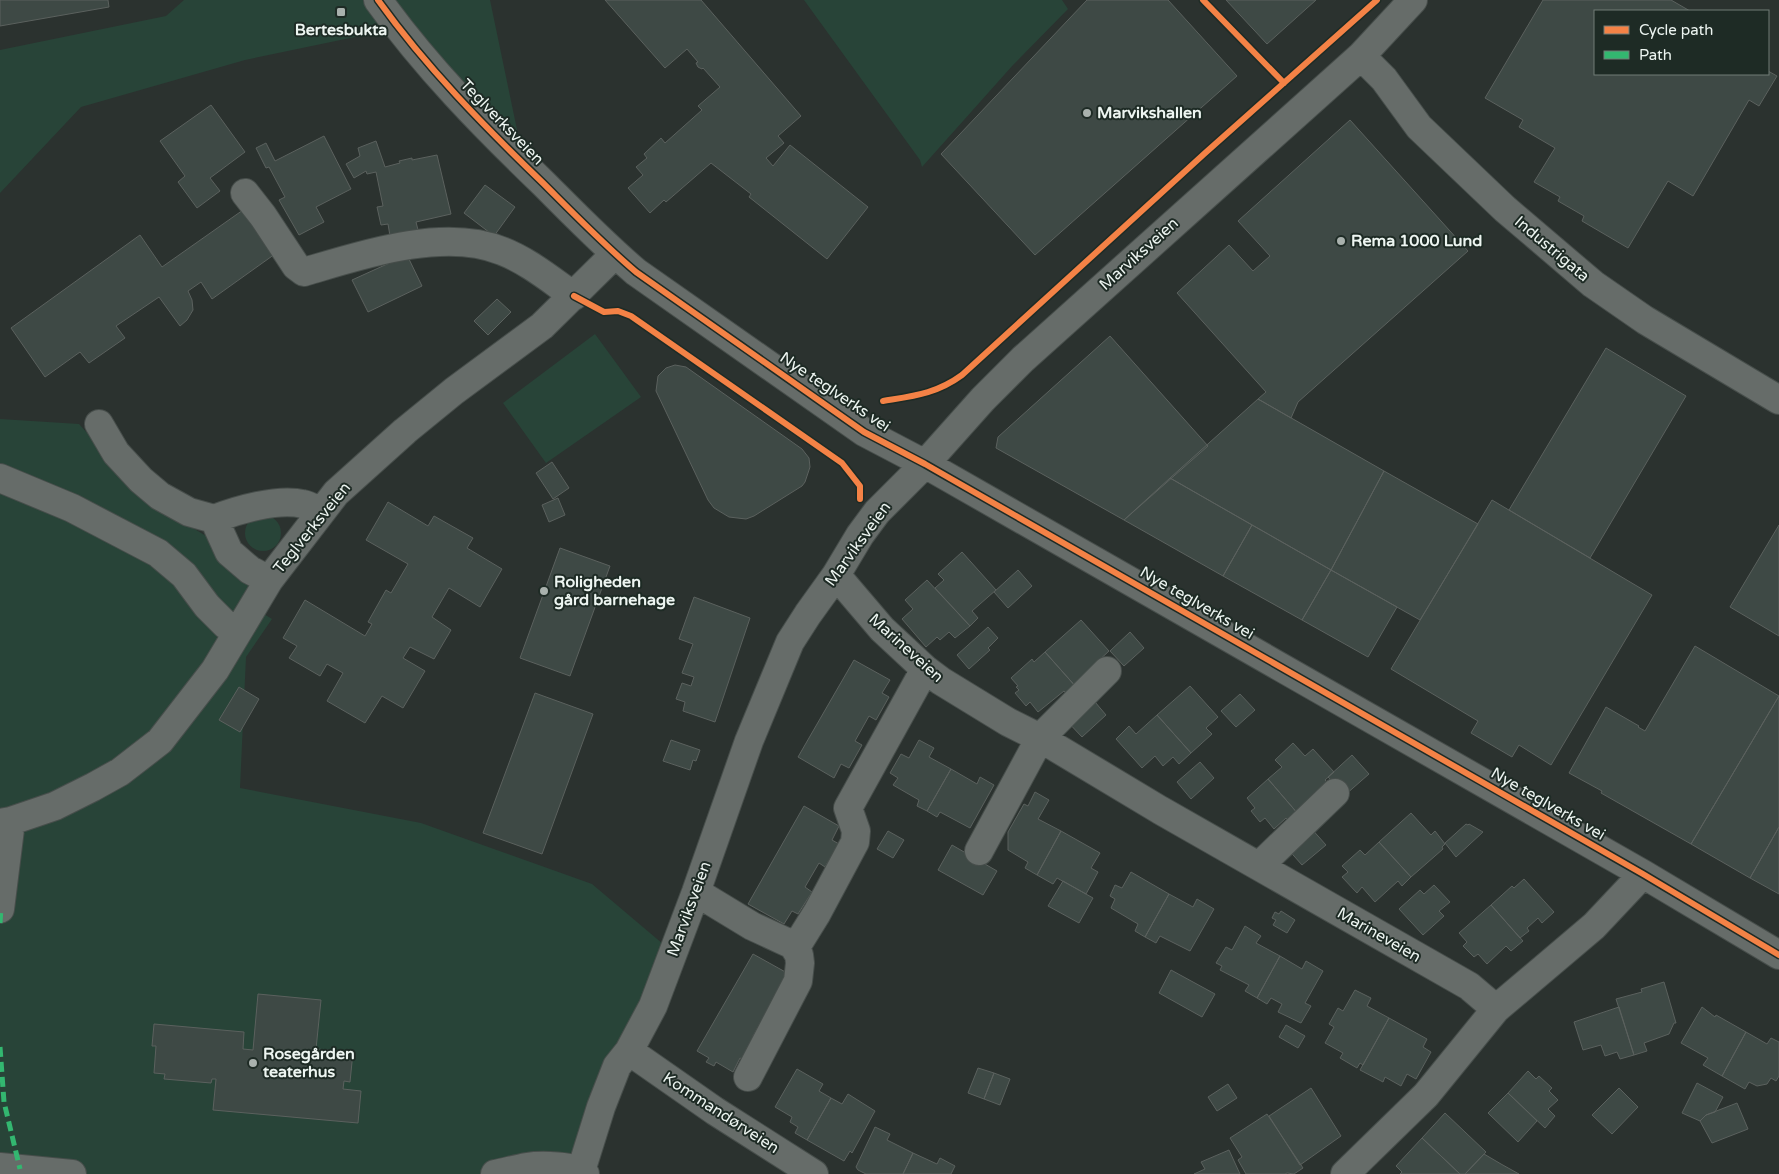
<svg xmlns="http://www.w3.org/2000/svg" width="1779" height="1174" viewBox="0 0 1779 1174" font-family="'Varela Round',sans-serif">
	<style>
		.green { fill: #284438 }
		.building { fill: #3e4945; stroke: #5b615e }
		.lines { fill: none; stroke-linecap: round; stroke-linejoin: round }
		.minor-casing { stroke: #474e4b; stroke-width: 30 }
		.minor { stroke: #666c69; stroke-width: 28 }
		.quiet { stroke: #33b770; stroke-width: 5; stroke-dasharray: 10 5; stroke-linecap: butt }
		.cycleway-casing { stroke: #1e2b25; stroke-width: 9 }
		.cycleway { stroke: #f48246; stroke-width: 6 }
		.poi-dot { fill: #a9b1ad; stroke: #1e2b25; stroke-width: 2 }
		.labels { text-anchor: middle; dominant-baseline: central; stroke-width: 4; stroke-linejoin: round; paint-order: stroke }
		.poi-label { font-size: 16px; font-weight: bold; fill: #edf5f1; stroke: #1e2b25; text-anchor: start }
		.street-label { font-size: 16px; fill: #edf5f1; stroke: #1e2b25 }
	</style>
	<rect width="100%" height="100%" fill="#2b322f"/>
	<path class="green" d="M184,0H490L525,168L403,27L245,60L81,107L0,193V50L166,16Z
		M804,0H1062L1068,9L1013,65L922,167L920,160Z
		M595,334L641,397L546,463L503,403Z
		M0,419L79,424L150,502L211,539L235,577L250,584C248,608 253,607 272,619L246,657L240,788L421,823L592,884L663,944L580,1174H0Z
		M245 533a18 18 0 1 1 36 0a18 18 0 1 1-36 0Z"/>
	<path class="building" d="M0,0H108L109,7L0,26Z
		M605,0H701L801,116L778,136L784,143L766,158L773,166L790,145L868,207L827,259L749,197L751,194L711,163L666,202L664,200L650,213L628,188L643,175L636,167L647,158L644,154L661,138L665,143L702,110L698,106L720,87L703,68L702,69L698,67L696,63L698,62L687,49L665,68Z
		M1087,0H1168L1237,76L1035,255L941,154Z
		M1226,0H1316L1267,44Z
		M1543,0H1671L1690,11H1595V74H1768V71L1777,76L1759,106L1749,100L1693,196L1668,181L1628,248L1582,221L1584,216L1558,201L1560,197L1534,182L1555,148L1519,127L1523,120L1485,98Z
		M211,105L245,152L210,178L220,191L197,208L178,182L185,176L160,141Z
		M1350,120L1468,251L1298,402L1291,418L1258,399L1266,392L1177,293L1229,245L1253,271L1270,256L1238,221Z
		M324,136L351,189L316,207L324,222L299,235L279,200L285,197L269,167L266,168L256,148L266,143L275,161Z
		M376,141L385,167L400,163L399,161L412,158V160L437,155L451,214L416,222L418,230L390,236L388,224L381,225L377,207L383,206L376,172L367,174L366,171L354,178L346,164L360,156L358,148Z
		M485,185L515,207L494,236L464,213Z
		M243,210L275,254L212,299L201,282L188,291L192,300L193,310L187,320L180,326L159,297L116,326L125,338L89,363L80,352L45,377L11,328L140,235L162,267Z
		M407,255L422,286L368,312L352,280Z
		M497,299L511,312L488,335L474,321Z
		M1110,336L1208,446L1124,520L996,448L998,437Z
		M1606,348L1686,396L1590,558L1509,510Z
		M675,365L686,367L802,449L809,458L810,467L805,482L802,486L754,516L746,519L729,517L714,508L708,500L656,391L658,376L666,368Z
		M1258,399L1384,471L1331,570L1170,478Z
		M552,462L569,488L553,499L536,473Z
		M1384,471L1478,524L1420,620L1331,570Z
		M1170,478L1252,525L1223,576L1124,520Z
		M558,498L565,515L549,522L542,505Z
		M1492,500L1652,595L1551,765L1519,745L1512,757L1471,733L1478,721L1391,669Z
		M388,502L428,526L434,516L473,538L467,548L502,569L480,607L449,588L432,617L451,630L434,659L410,647L403,658L425,671L403,708L382,696L365,723L327,701L343,673L327,664L320,676L289,658L297,646L283,638L305,600L365,636L372,624L368,622L386,590L391,593L408,564L366,540Z
		M1252,525L1331,570L1302,620L1223,576Z
		M1779,525V636L1730,607Z
		M560,548L610,566L570,676L520,658Z
		M962,552L996,590L972,611L978,618L970,626L935,588L944,580L938,574Z
		M1018,570L1032,586L1008,608L994,592Z
		M1331,570L1397,607L1368,657L1302,620Z
		M927,580L970,626L955,638L949,632L940,640L937,637L926,647L902,619L913,609L905,600Z
		M694,597L750,618L715,722L683,711L685,702L676,699L682,683L691,686L694,677L682,673L693,644L679,639Z
		M1081,620L1109,651L1082,676L1086,680L1077,688L1045,652Z
		M988,627L998,638L988,648L990,650L969,669L957,655Z
		M1130,632L1144,648L1124,666L1110,651Z
		M1695,646L1779,696L1691,844L1601,793L1602,791L1569,773L1606,707L1639,726L1638,727L1645,731Z
		M1045,652L1077,688L1068,696L1064,691L1038,712L1030,702L1026,706L1015,693L1019,690L1016,687L1018,686L1011,678L1032,659L1034,662Z
		M854,660L890,680L882,693L889,697L876,720L869,716L855,741L862,745L849,768L841,764L834,778L798,757Z
		M1190,686L1218,717L1206,728L1212,734L1191,753L1157,715Z
		M239,687L259,699L240,732L219,720Z
		M535,693L593,714L542,854L483,833Z
		M1240,694L1255,710L1236,727L1221,711Z
		M1090,696L1106,715L1082,737L1065,719Z
		M1779,696V827L1750,878L1691,844Z
		M1157,715L1191,753L1179,764L1173,757L1163,766L1155,756L1142,768L1116,739L1129,726L1136,734Z
		M671,740L700,750L696,761L693,760L690,770L663,761Z
		M919,740L934,748L929,757L951,769L927,811L917,806L919,800L893,785L898,778L890,773L901,754L909,758Z
		M1293,743L1305,756L1313,749L1334,772L1325,780L1327,782L1312,796L1316,801L1299,815L1268,779L1282,767L1275,760Z
		M1352,755L1369,774L1345,795L1328,777Z
		M1200,762L1214,778L1191,799L1177,782Z
		M951,769L977,784L980,777L994,785L970,828L940,812L937,817L927,811Z
		M1268,779L1299,815L1290,823L1286,818L1274,829L1265,818L1260,822L1251,811L1255,808L1247,798Z
		M1035,792L1049,800L1038,819L1061,831L1037,875L1025,868L1028,862L1008,850V832L1024,804L1028,806Z
		M804,806L839,826L832,840L839,844L825,867L819,863L805,887L812,892L798,914L792,911L784,924L748,904Z
		M1411,813L1431,835L1435,831L1445,844L1442,847L1443,849L1411,877L1379,842Z
		M1466,824L1468,825L1469,824L1483,832L1456,857L1445,843Z
		M1310,827L1326,845L1302,865L1286,847Z
		M1779,827V894L1750,878Z
		M888,831L904,840L893,858L877,849Z
		M1061,831L1100,853L1091,868L1098,872L1086,894L1057,878L1053,884L1037,875Z
		M1379,842L1411,877L1402,886L1398,881L1375,902L1362,887L1357,893L1342,877L1348,872L1342,866L1360,850L1365,855Z
		M952,845L997,871L983,895L938,870Z
		M1131,872L1169,894L1145,937L1135,931L1138,924L1111,908L1115,899L1110,896L1115,885L1122,888Z
		M1524,879L1554,912L1542,923L1538,918L1527,928L1529,931L1520,938L1491,905L1512,886L1514,888Z
		M1063,881L1093,898L1079,923L1048,906Z
		M1434,885L1450,902L1439,911L1444,916L1423,935L1399,909L1420,890L1424,894Z
		M1169,894L1193,907L1197,899L1214,909L1190,951L1160,936L1156,943L1145,937Z
		M1491,905L1523,941L1511,951L1506,946L1487,964L1478,954L1474,957L1463,946L1467,942L1459,933Z
		M1281,911L1295,920L1287,933L1273,925L1276,920L1272,918L1275,912L1279,914Z
		M1245,926L1261,936L1256,943L1280,956L1257,998L1245,991L1249,985L1220,970L1222,966L1216,963L1226,947L1232,950Z
		M753,954L789,974L753,1036L761,1040L747,1062L740,1058L733,1072L716,1062L714,1066L706,1062L709,1058L697,1051Z
		M1280,956L1302,969L1306,961L1323,971L1305,1003L1311,1006L1301,1023L1278,1012L1282,1004L1271,998L1267,1004L1257,998Z
		M1171,970L1215,994L1202,1017L1159,993Z
		M1664,982L1676,1023H1674L1669,1034L1644,1043L1647,1051L1634,1055L1616,999L1642,992L1641,989Z
		M1355,990L1371,998L1367,1006L1389,1018L1363,1065L1360,1063L1357,1068L1340,1058L1343,1053L1325,1043L1334,1027L1329,1024L1338,1008L1343,1011Z
		M258,994L321,1000L316,1049L353,1052L350,1082L344,1081L343,1089L361,1091L358,1123L213,1110L216,1079H212L211,1083L164,1079L165,1074L154,1073L156,1046H152L154,1024L244,1032L243,1049L253,1050Z
		M1619,1007L1634,1055L1620,1059L1617,1052L1605,1056L1601,1045L1583,1050L1574,1022Z
		M1702,1007L1715,1017L1716,1015L1746,1032L1722,1076L1703,1065L1708,1058L1681,1043Z
		M1389,1018L1427,1039L1423,1047L1431,1052L1416,1079L1407,1074L1401,1086L1385,1077L1383,1082L1360,1070Z
		M1286,1025L1305,1036L1298,1048L1279,1037Z
		M1746,1032L1767,1044L1771,1038L1779,1042V1076L1776,1081L1771,1078L1767,1084L1757,1086L1749,1082L1745,1089L1722,1076Z
		M978,1068L994,1073L984,1099L968,1093Z
		M797,1069L823,1084L819,1091L831,1098L807,1140L795,1133L798,1127L790,1122L792,1117L775,1107Z
		M1528,1071L1536,1079L1539,1076L1552,1088L1549,1091L1558,1100L1548,1109L1555,1116L1545,1128L1508,1093Z
		M994,1073L1010,1079L1000,1105L984,1099Z
		M1697,1083L1723,1097L1715,1112L1706,1115L1700,1121L1682,1113Z
		M1228,1084L1237,1098L1217,1111L1208,1097Z
		M1311,1088L1341,1136L1300,1165L1269,1116Z
		M1619,1088L1638,1107L1612,1134L1592,1115Z
		M1508,1093L1537,1121L1518,1142L1488,1113Z
		M848,1094L875,1111L852,1153L850,1151L844,1161L807,1140L831,1098L842,1104Z
		M1737,1103L1748,1129L1712,1143L1700,1121L1706,1115Z
		M1445,1113L1486,1152L1465,1174H1460L1422,1138Z
		M1267,1114L1303,1168L1294,1174L1287,1173L1285,1174H1246L1238,1160L1242,1157L1230,1138Z
		M875,1127L890,1134L887,1140L913,1153L903,1174H866L858,1170L856,1167Z
		M1422,1138L1460,1174H1400L1402,1172L1396,1166Z
		M1229,1150L1240,1174H1194L1205,1169L1201,1162Z
		M913,1153L937,1164L940,1158L955,1166L951,1174H903Z
		M1484,1154L1501,1164L1519,1174H1465Z"/>
	<g class="lines">
		<g class="minor-casing">
			<path id="minor" d="M378,0C426,67 484,126 543,183C573,213 603,244 636,272L864,432L925,464L1643,874L1779,955
				M1361,56L1384,79L1419,127L1505,209L1593,284L1645,320L1779,400
				M245,193L263,216L296,266L304,272C361,255 444,227 502,251C528,261 551,280 574,296
				M99,424L116,453L141,480L160,496L189,512L214,519
				M0,478L72,508L158,553L184,575L207,606L226,625L237,632
				M214,519C237,510 278,498 303,504C309,505 315,509 321,512
				M214,519L229,552L250,570L269,580
				M836,575L882,629L925,669L941,681L1008,722L1040,738L1160,810L1469,986L1496,1009L1594,926L1643,874
				M0,823L11,821L55,806L93,787L120,772L160,741L215,670L269,580L336,493L405,431L454,391L542,326L615,254
				M979,851L1040,738L1107,671
				M1259,866L1335,793
				M696,892L752,926L793,945L799,942L817,913L855,842L856,831L848,808L925,669
				M0,909L11,821
				M629,1051L715,1111L814,1174
				M748,1077L798,981L800,963L799,955L793,945
				M0,1167L72,1174
				M495,1174C505,1172 516,1169 527,1167C539,1165 576,1165 585,1174
				M580,1174L601,1107L617,1066L629,1051L653,1006L696,892L749,741L790,642L808,614L836,575L860,535L877,512L925,464L983,399L1023,359L1361,56L1413,0
				M1345,1174L1426,1095L1496,1009"/>
		</g>
		<use href="#minor" class="minor"/>
		<path class="quiet" d="M0,923L1,908
			M0,1047L4,1102L20,1169"/>
		<g class="cycleway-casing">
			<path id="cycleway" d="M378,0C426,67 484,126 543,183C573,213 603,244 636,272L864,432L925,464L1643,874L1779,955
				M1203,0L1284,83
				M574,296L604,312L618,311L631,316L842,463L860,486V499
				M883,401C913,396 936,394 962,375L1204,154L1377,0"/>
		</g>
		<use href="#cycleway" class="cycleway"/>
	</g>
	<g class="poi-dot">
		<rect x="336" y="7" width="10" height="10" rx="2.5"/>
		<circle cx="1087" cy="113" r="5"/>
		<circle cx="1341" cy="241" r="5"/>
		<circle cx="544" cy="591" r="5"/>
		<circle cx="253" cy="1063" r="5"/>
	</g>
	<g class="labels">
		<g class="poi-label">
			<text x="341" y="30" text-anchor="middle">Bertesbukta</text>
			<text x="1097" y="113">Marvikshallen</text>
			<text x="1351" y="241">Rema 1000 Lund</text>
			<text x="554" y="582">Roligheden<tspan x="554" dy="18">gård barnehage</tspan></text>
			<text x="263" y="1054">Rosegården<tspan x="263" dy="18">teaterhus</tspan></text>
		</g>
		<g class="street-label">
			<text transform="translate(502 122) rotate(46)">Teglverksveien</text>
			<text transform="translate(1552 249) rotate(40)">Industrigata</text>
			<text transform="translate(1139 254) rotate(-42)">Marviksveien</text>
			<text transform="translate(835 392) rotate(34)">Nye teglverks vei</text>
			<text transform="translate(312 528) rotate(-51)">Teglverksveien</text>
			<text transform="translate(858 544) rotate(-54)">Marviksveien</text>
			<text transform="translate(1197 603) rotate(30)">Nye teglverks vei</text>
			<text transform="translate(906 648) rotate(42)">Marineveien</text>
			<text transform="translate(1548 804) rotate(30)">Nye teglverks vei</text>
			<text transform="translate(689 909) rotate(-70)">Marviksveien</text>
			<text transform="translate(1379 935) rotate(30)">Marineveien</text>
			<text transform="translate(721 1113) rotate(33)">Kommandørveien</text>
		</g>
	</g>
	<rect x="1594" y="10" width="175" height="65" fill="#1e2b25" stroke="#717c77"/>
	<rect x="1604" y="26" width="25" height="8" fill="#f48246" stroke="#717c77"/>
	<text x="1639" y="35" font-size="15" fill="#edf5f1">Cycle path</text>
	<rect x="1604" y="51" width="25" height="8" fill="#33b770" stroke="#717c77"/>
	<text x="1639" y="60" font-size="15" fill="#edf5f1">Path</text>
</svg>
